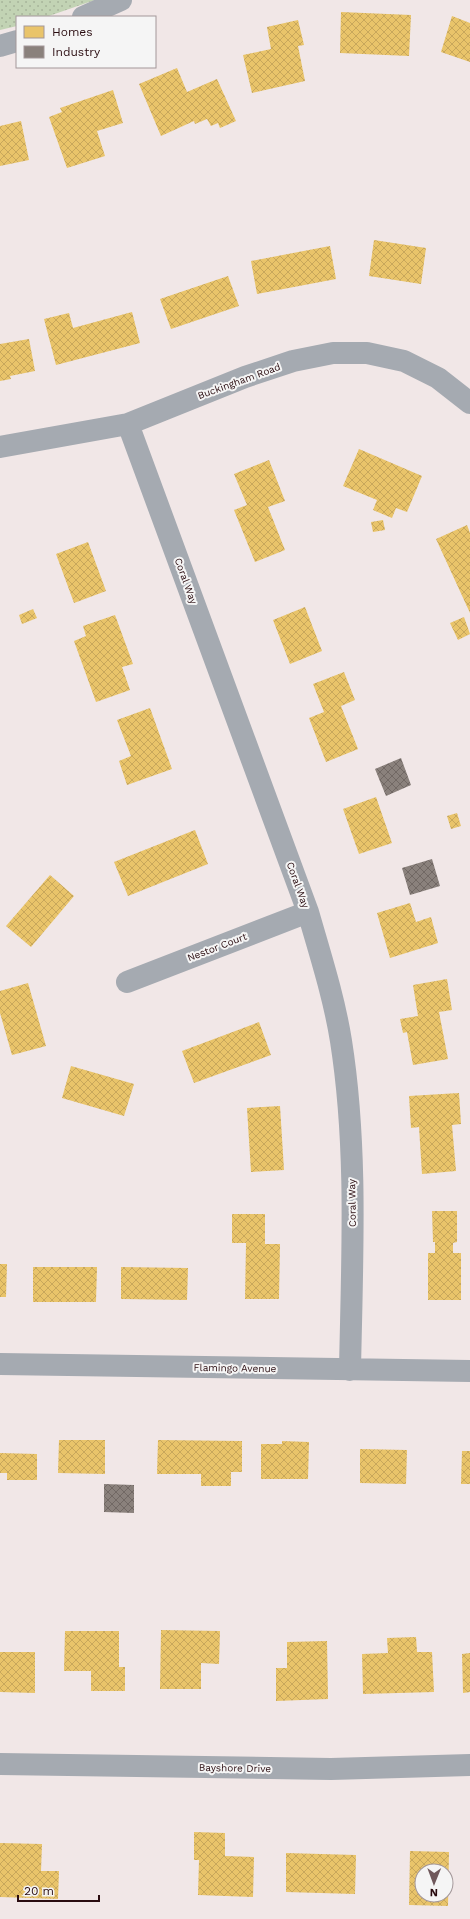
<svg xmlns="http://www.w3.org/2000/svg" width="470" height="1919" viewBox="0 0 470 1919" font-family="'Work Sans',sans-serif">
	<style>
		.park { fill: url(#park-dots) }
		.homes { fill: url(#homes-cross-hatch); fill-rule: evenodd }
		.industry { fill: url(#industry-cross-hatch) }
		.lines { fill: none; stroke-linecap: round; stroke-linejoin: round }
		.minor { stroke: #a5aab1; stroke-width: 22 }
		.labels { text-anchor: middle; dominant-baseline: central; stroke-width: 4; stroke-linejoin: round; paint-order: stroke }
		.street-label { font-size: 10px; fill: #290b0f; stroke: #f5f5f5 }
	</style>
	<defs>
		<pattern id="park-dots" width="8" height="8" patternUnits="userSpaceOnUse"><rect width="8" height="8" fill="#c2d3b4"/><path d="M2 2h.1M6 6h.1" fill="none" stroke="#a7b49a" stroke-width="1.8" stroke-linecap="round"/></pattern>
		<pattern id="homes-cross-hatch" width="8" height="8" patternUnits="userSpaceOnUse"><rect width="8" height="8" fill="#e9c46a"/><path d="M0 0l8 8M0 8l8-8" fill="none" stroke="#c8a75b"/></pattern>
		<pattern id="industry-cross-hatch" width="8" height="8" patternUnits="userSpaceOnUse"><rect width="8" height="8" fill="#8a817c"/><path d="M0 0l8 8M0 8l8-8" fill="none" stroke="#716864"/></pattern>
	</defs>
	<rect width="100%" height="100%" fill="#f1e7e7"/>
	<path class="park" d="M0,0H95L46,17H17V26L0,30Z"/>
	<path class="homes" d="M341,12L411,15L409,56L340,53Z
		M452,16L470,23V62L441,52Z
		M298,20L304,45L298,46L305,81L252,93L243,55L271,49L267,27Z
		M177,68L187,92L217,79L236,121L220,128L218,123L211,126L207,119L195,124L194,121L161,136L139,84Z
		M113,90L123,123L97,131L105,156L67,168L49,117L62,112L60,108Z
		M21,121L29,160L0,166V126Z
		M374,240L426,248L421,284L369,276Z
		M330,246L336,279L257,294L251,261Z
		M228,276L239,306L171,329L160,299Z
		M132,312L140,343L56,365L44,319L69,313L73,328Z
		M29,339L35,371L10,376L11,379L0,381V344Z
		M359,449L422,476L407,512L396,508L392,518L373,510L377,500L343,486Z
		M269,460L285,501L268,507L285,550L255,562L234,510L247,505L234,474Z
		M383,520L385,530L373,532L371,522Z
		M467,525L470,533V613L436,539Z
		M88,542L106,591L74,603L56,554Z
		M305,607L322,651L290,664L273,620Z
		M33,609L37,618L22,624L19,615Z
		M115,615L133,664L122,667L130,690L96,702L74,641L86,636L83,626Z
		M464,617L470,634L458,640L450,623Z
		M344,672L355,700L341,706L358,749L326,762L309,718L324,712L313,684Z
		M150,708L172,769L127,785L119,761L131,756L117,720Z
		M376,797L392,843L359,854L343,809Z
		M457,813L461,826L451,829L447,816Z
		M195,830L208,864L128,896L114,862Z
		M50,875L74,896L31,947L6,926Z
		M410,903L416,922L431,917L438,943L390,958L377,913Z
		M447,979L452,1010L439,1012L448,1059L413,1065L407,1032L403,1033L400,1019L418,1016L413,985Z
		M28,983L46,1046L12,1055L0,1013V991Z
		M259,1022L271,1055L194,1083L182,1051Z
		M71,1066L134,1084L124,1116L62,1098Z
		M459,1093L461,1124L452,1125L456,1171L422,1174L419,1127L411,1128L409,1096Z
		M280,1106L284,1170L251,1172L247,1108Z
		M432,1211H457V1242L453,1243V1253H461V1300H428V1253H435V1242H433Z
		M232,1214H265V1244H280L279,1299H245L246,1243H232Z
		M0,1264H7L6,1297H0Z
		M33,1267H97L96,1302H33Z
		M121,1267L188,1268L187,1300L121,1299Z
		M59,1440H105V1474L58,1473Z
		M158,1440L242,1441V1472H231V1486H201V1474H157Z
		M282,1441L309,1442L308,1479H261V1444H282Z
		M360,1449L407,1450L406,1484L360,1483Z
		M462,1451H470V1484H461Z
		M0,1453L37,1454V1480H7V1473H0Z
		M161,1630L220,1631L219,1664L201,1663V1689H160Z
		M65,1631H119V1667H125V1691H91V1671H64Z
		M416,1637L417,1652H432L434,1692L363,1694L362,1654L388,1653L387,1638Z
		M327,1641L328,1699L276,1701V1668H287V1642Z
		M0,1652H35V1693L0,1692Z
		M470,1653V1692L463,1693L462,1654Z
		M194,1832L225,1833V1856L254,1857L253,1897L198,1895L199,1860H194Z
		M0,1843L42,1844L41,1871H59L58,1899L0,1897Z
		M410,1851L449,1852L448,1906L409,1905ZM422,1871H446V1895H422Z
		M286,1853L356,1855L355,1894L286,1892Z"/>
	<path class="industry" d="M401,758L411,785L386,796L375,769Z
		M432,859L440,886L410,895L402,868Z
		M104,1484L134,1485V1513L104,1512Z"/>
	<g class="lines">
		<path class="minor" d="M83,17L121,0
			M0,46L17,41
			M128,424L308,912C320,954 334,997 341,1041C358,1149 352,1261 350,1370
			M0,447L128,424L245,377L293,361L333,353H367L404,361L438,378L470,403
			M127,982L308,912
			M0,1364L470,1371
			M0,1764L331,1769L470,1765"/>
	</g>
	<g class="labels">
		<g class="street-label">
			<text transform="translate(239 381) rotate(-20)">Buckingham Road</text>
			<text transform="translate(186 581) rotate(70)">Coral Way</text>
			<text transform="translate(298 885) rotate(70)">Coral Way</text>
			<text transform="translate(217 947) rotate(-21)">Nestor Court</text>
			<text transform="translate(352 1203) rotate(-91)">Coral Way</text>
			<text transform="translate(235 1368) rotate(1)">Flamingo Avenue</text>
			<text transform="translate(235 1768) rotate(1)">Bayshore Drive</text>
		</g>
	</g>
	<rect x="16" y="16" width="140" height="52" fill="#f5f5f5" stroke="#a39799"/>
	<rect x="24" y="26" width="20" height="12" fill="#e9c46a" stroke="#a39799"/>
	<text x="52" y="36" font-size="12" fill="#290b0f">Homes</text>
	<rect x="24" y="46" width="20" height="12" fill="#8a817c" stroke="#a39799"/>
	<text x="52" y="56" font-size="12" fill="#290b0f">Industry</text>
	<g transform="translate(434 1883) rotate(181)"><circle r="19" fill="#f5f5f5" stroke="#a39799"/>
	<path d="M0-3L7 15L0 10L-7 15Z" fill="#6f585b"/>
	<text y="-6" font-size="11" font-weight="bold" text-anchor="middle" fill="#290b0f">N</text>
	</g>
	<path d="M18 1895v6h81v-6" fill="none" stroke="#290b0f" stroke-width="2"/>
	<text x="24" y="1895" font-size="12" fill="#290b0f" stroke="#f5f5f5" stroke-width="3" paint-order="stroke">20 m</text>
</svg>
